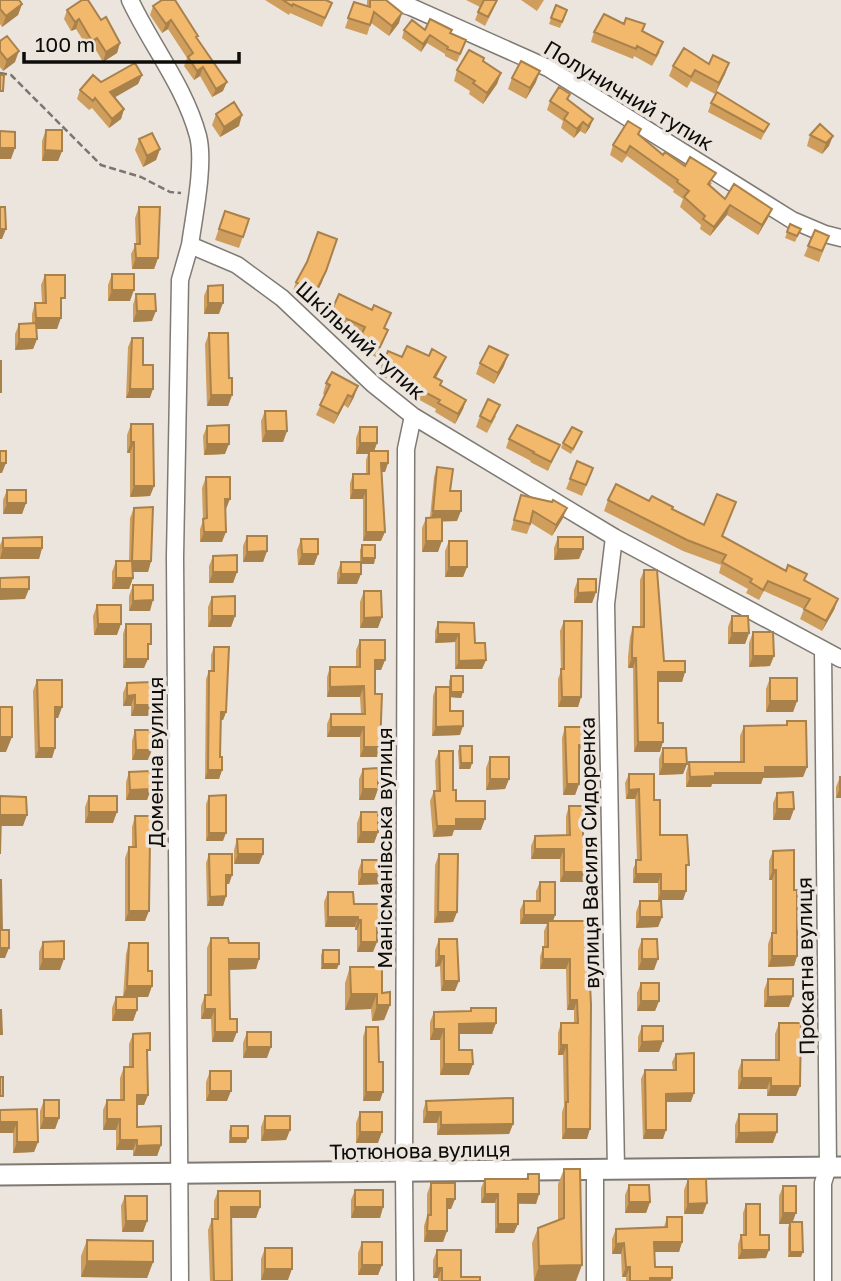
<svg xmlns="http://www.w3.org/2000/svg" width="841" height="1281" viewBox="0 0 841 1281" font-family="'Golos Text',sans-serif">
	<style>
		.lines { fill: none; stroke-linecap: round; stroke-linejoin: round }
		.minor-casing { stroke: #7f7a73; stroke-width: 19 }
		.tertiary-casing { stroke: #7f7a73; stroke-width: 23 }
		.path { stroke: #7a7570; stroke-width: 2.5; stroke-dasharray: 7 3.5; stroke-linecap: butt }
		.minor { stroke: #fff; stroke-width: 16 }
		.tertiary { stroke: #fff; stroke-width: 19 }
		.wall { fill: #d09e5c }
		.shaded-wall { fill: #a9814b }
		.building { fill: #f2b86b; stroke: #a9814b; stroke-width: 2 }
		.labels { text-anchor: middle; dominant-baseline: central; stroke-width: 7; stroke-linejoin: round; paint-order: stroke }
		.street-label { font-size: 21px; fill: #0e0c09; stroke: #ece5de }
	</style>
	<rect width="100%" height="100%" fill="#ece5de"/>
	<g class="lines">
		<g class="minor-casing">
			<path id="minor" d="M130,0C151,45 185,87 198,136C205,163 194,216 190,245L237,265L282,298L373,384L413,416L614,537L841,659
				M388,0L411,7L548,68L792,220L825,234L841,238
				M614,537L606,604L616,1170
				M823,650L828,1167L823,1183V1281
				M595,1170V1281
				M180,1281L175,557L180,280L190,245
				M405,1281L404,1173L406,449L413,416"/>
		</g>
		<g class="tertiary-casing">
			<path id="tertiary" d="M0,1175L841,1167"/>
		</g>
		<path class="path" d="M0,73L11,75L101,165L141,177L170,192L181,193"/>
		<use href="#minor" class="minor"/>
		<use href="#tertiary" class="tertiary"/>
	</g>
	<path class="wall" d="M0,0L22,4L18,15L2,27L0,24Z
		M265,0H326L332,3L322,27L290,13L289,15Z
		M367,0H386L399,23L389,36L371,23L367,35L345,28L354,2L367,6Z
		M466,0H498L485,26L475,20L480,7Z
		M521,0H544L537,11Z
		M556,5L567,10L560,28L549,24Z
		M153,6L197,39L223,91L212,97L200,76L194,80L184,66L187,58L168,29L162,33L150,15Z
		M67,10L101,20L120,43L117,53L103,62L94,47L89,50L76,29L71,31L64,19Z
		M624,24L642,31L660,52L652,66L634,56L633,59L591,42L594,32Z
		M404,30H425L451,33L466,40L457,62L445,56V54L427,43L421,52L402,38Z
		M0,41L15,62L3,71L0,67Z
		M483,61L501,73L497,84L483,104L469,94L470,91L454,81L457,70Z
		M729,63L725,74L715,94L691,81L687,88L669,76L673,66Z
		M142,75L138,84L114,97L124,109L121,119L109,128L92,108L89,110L77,99L80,90L101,82Z
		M512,78L536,82L526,99L508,89Z
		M570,94L568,100L590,127L585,134L580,131L574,138L561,128L563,121L547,110L550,101Z
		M711,103L769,124L761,140L708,112Z
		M216,114L239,126L220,137L212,125Z
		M820,124L829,146L822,154L807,146L810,135Z
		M641,129L639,135L663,155L712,183L710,186L725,199L772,209L768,218L758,235L727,215L710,236L700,229L701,225L680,207L683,199L673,192L674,190L627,156L622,163L610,155L613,145Z
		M46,130L62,151L58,161H42V141Z
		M139,139L160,149L156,160L143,167L135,150Z
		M139,207L158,258L154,269H132L131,254L136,244L135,218Z
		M225,211L249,219L239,248L215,240Z
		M790,224L801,229L795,242L785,238Z
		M815,230L829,236L819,262L804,256Z
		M112,274L130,301H108V285Z
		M45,275L61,308L57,329H36L37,339L33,349L15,350V334L19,324L32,323V314L35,303H42L41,285Z
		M296,282H322L311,304L292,293Z
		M208,286L219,314H204V296Z
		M136,294L152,321L133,322V305Z
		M331,312L388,330L376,357L356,348L360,338L327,323Z
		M209,333L229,378L232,395L228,406H207L205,344Z
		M132,338L143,365L150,398H126L128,347Z
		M429,356L446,357L442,366L436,378L440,385L466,400L463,409L455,424L435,412L436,409L412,396L413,392L378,374L382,365L402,357Z
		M480,363L504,366L494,384L476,374Z
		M326,383L354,397L348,408L344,405L334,424L316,415L325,395L323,394Z
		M265,411L287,431L283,442H262L261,421Z
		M480,416H496L487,433L476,427Z
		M131,424L154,486L150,496L130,497V453H127V435Z
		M207,426L225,454L204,455L203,436Z
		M360,427L377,443L374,451L388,463L385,472H381V541H363V499H350V483L353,474H366V460L368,454H356V438Z
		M580,437L571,454L561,448L563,443Z
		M509,439L560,445L548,471L530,462L531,461L506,448Z
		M437,467L450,491L457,521H442L438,552H422V528L426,518L430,517L434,477Z
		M593,468L582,496L566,489L570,479Z
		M206,477L226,509L222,542H200V529L203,521L202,488Z
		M7,490L26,503L22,514H3V500Z
		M521,495L563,518L552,536L531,523L527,534L511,530Z
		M608,500L649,501L672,510L838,599L834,610L822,631L800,619L804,609L764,591L759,600L746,593L748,589L719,573L721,565L683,551L604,511Z
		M134,508L151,561L148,572H133V578L129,589H112V572L116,561H129L130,518Z
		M247,536L267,551L263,562H243V546Z
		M558,537L583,549L579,559L554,560V548Z
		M3,538L42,548L39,559H0V545Z
		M301,539L318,554L314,565H298L297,550Z
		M449,541L467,567L463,577H445V551Z
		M362,545L375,558L374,564H361L357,584H337V573L341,562H360V550Z
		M213,556L237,572L233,583H209V566Z
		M644,570L664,661L685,672L682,682H658L660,752H634L633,668H628V657L630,637L633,627H640V580Z
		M578,579L596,592L592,603H574V590Z
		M133,585L150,611H129V596Z
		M364,591L378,628H360V602Z
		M212,597L235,616L231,627H208V607Z
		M97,605L117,635H94L93,616Z
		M732,616L749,633L745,644H728V627Z
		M564,621L581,697L578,707H558V679L561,671L560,631Z
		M438,622L475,643L486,660L482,669H455V642L435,643V631Z
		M126,624L148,654L144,668H123V634Z
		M753,632L770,666L749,667V643Z
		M360,640L385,660L381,670H375V694L380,747L377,757H360V737H327V724L331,714H361L360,697H327V677L330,667H356V650Z
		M214,647L226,712L223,720H221L220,757L222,770L219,779H205L206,679L209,671H211V655Z
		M451,676L463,692L461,698L450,697V711L460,735L432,736L433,696L436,687H449V681Z
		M770,678L797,701L793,712H766V689Z
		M37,680L62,707L58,718H55V748L52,758H35L33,691Z
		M127,683L151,705L148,716H131V706H123V693Z
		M787,721L807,767L803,777L763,778L761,784H712L711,787H686V773L689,762H740V736L744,726L786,725Z
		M565,727L582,745L579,754V784L575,795H563L562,738Z
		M135,730L148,760H132V741Z
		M460,746L472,763L470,769H459L458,751Z
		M663,748L687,764L683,774L659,775V759Z
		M439,751L456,801L481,830H454L452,836L433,837L430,801L434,791H436L435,761Z
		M490,757L509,779L505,789L486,790V768Z
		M363,769L378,789L374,800H359V779Z
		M129,772L151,789L147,800H126V782Z
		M629,774L654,800L660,835L686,875V891L683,900H658V883H633V869L637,860L635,799H626L625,783Z
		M840,777H841V798H836V787Z
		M777,793L794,809L790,820H773V803Z
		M89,796L113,823H85V807Z
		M209,796L223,841H206V804Z
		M569,806L583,836L588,872L585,882H560V859H531V846L535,836L566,835V816Z
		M361,812L378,832L374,843H357V823Z
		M135,816L150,845L145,921H125V858L129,847H132V827Z
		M237,839L263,854L259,864H234V850Z
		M773,851L794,890L797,956L794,966L768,967V944L772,933V880H769V861Z
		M209,854L232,875L229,884H226V896L223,906H207L206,863Z
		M439,854L457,912L453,922L434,923L435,865Z
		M362,860L388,874L384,884L358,885V871Z
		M540,882L555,915L553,921H587V1139H562V1112L564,1106L563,1055H558V1033L561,1023H574V1010H567L566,969H540V957L543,947H544V931L547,924H520V910L524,901H536V891Z
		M328,892L354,904L385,929H377L373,952H357V930H355V927H325L324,902Z
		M640,901L662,917L658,927L636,928V912Z
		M211,938L229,943L259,959L256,969L229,970L230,1019L233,1042H212L211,1019H201V1006L205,995H207V948Z
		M439,939L455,991H441L440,966L435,967V950Z
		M642,939L654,970H638V950Z
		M43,942L60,970H39V952Z
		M129,943L148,971L152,986L148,997H123L126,954Z
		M323,950L337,969H321V955Z
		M350,967L382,993L390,1005L384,1020L372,1021L371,1009L345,1010V983Z
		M768,979L789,1007H764V990Z
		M641,983L659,1001L655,1011H637V993Z
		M116,997L137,1010L133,1021H112V1008Z
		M471,1008L496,1023L492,1034H459V1050L469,1075H440V1040H430V1022L434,1012L470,1011Z
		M779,1023L800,1086L796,1096H767V1089H738V1071L742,1060H775V1034Z
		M642,1026L659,1052H638V1037Z
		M366,1027L379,1062L380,1101H363V1037Z
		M247,1032L267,1058H243V1043Z
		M133,1034L147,1056L148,1095L144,1105H137V1127L161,1145L157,1156H133V1150H116V1130H103V1110L107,1100H120V1078L124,1067H129V1044Z
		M676,1054L691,1102H666L663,1139H643L641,1079L645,1070H673L672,1062Z
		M210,1071L227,1101H206V1082Z
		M44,1100L59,1118L55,1129H40V1111Z
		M426,1101L513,1124L509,1134L437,1135V1123H423V1111Z
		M0,1110L38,1142L34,1152L13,1153V1133H0Z
		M360,1112L378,1143H356V1123Z
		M739,1114L773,1143H735V1125Z
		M265,1116L290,1130L286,1140L261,1141V1127Z
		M231,1126L246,1143H229V1131Z
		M564,1169L576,1281H534L532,1243L538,1228L558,1220V1184Z
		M528,1174L539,1194L536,1204H518L514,1233H495V1203H481V1188L485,1179H526Z
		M688,1179L703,1214H684V1190Z
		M431,1183L455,1199L451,1209H447V1231L443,1242H424V1226L427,1216V1194Z
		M629,1185L650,1202L646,1213H625V1195Z
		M783,1186L793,1222L801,1257H788V1228L789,1224H779V1196Z
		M355,1190L383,1207L380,1218H351V1200Z
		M218,1191L260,1207L256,1218H231L232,1281H210L208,1230L212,1219H214V1201Z
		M125,1196L147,1221L143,1232H122L121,1206Z
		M746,1204L760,1235L766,1258L738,1259V1244L741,1235H743V1213Z
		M667,1217L682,1242L679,1252H655V1267L671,1281H626V1277H622L621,1254H612V1239L616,1229L664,1227Z
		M87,1240L153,1262L147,1278L81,1277V1256Z
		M362,1242L382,1265L378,1275H358V1253Z
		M265,1248L288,1280H261V1259Z
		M437,1250L461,1277L480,1281H438V1278H433V1260Z"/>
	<path class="shaded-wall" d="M22,4L18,15L2,27L6,16Z
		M402,13L399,23L389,36L392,26Z
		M79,19L76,29L71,31L75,22Z
		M171,20L168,29L162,33L166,24Z
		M430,35L427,43L421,52L423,44Z
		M97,38L94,47L89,50L92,41Z
		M120,43L117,53L103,62L106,52Z
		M19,51L15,62L3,71L7,60Z
		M729,63L725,74L715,94L719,83Z
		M203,67L200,76L194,80L197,71Z
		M540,71L536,82L526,99L530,88Z
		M501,73L497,84L483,104L487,93Z
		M142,75L138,84L107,102L110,92Z
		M227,82L223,91L212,97L216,89Z
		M124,109L121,119L109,128L112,119Z
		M242,115L239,126L220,137L224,127Z
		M593,119L590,127L585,134L588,126Z
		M583,122L580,131L574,138L577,129Z
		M833,136L829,146L822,154L826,143Z
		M0,148H15L11,159H0Z
		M160,149L156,160L143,167L147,156Z
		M45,150L62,151L58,161H42Z
		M730,205L727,215L710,236L714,227Z
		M772,209L768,218L758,235L762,225Z
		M0,229H6L2,239H0Z
		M136,258H158L154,269H132Z
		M326,271L322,282L311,304L315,293Z
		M112,290H134L130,301H108Z
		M208,303H223L219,314H204Z
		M137,311H156L152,321L133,322Z
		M36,318H61L57,329H32Z
		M19,339H37L33,349L15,350Z
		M508,355L504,366L494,384L498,373Z
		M446,357L442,366L431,386L434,377Z
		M358,386L354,397L348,408L352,397Z
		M130,389H153L150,398H126Z
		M211,395H232L228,406H207Z
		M348,395L344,405L334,424L338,414Z
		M466,400L463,409L455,424L458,414Z
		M266,431H287L283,442H262Z
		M131,442H134L130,453H127Z
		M360,443H377L373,454L369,451L368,454H356Z
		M207,444H229L225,454L204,455Z
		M0,463H6L2,473H0Z
		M381,463H388L385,472H378Z
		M134,486H154L150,496L130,497Z
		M353,490H366L363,499H350Z
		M225,499H230L226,509H221Z
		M7,503H26L22,514H3Z
		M567,508L563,518L552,536L556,525Z
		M433,511H461L457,521L430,522Z
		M204,532H226L222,542H200Z
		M366,532H385L381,541H363Z
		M426,541H442L438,552H422Z
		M3,548H42L39,559H0Z
		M558,549H583L579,559L554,560Z
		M267,551L263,562H243L247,552Z
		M302,554H318L314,565H298Z
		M362,558H375L374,564H360Z
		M132,561H151L148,572H129Z
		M449,567H467L463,577H445Z
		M213,572H237L233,583H209Z
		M341,574H361L357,584H337Z
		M116,578H133L129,589H112Z
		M0,589H29L25,599L0,600Z
		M596,592L592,603H574L578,593Z
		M838,599L834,610L822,631L826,621Z
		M153,600L150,611H129L133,601Z
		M212,616H235L231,627H208Z
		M382,617L378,628H360L364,618Z
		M98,624H121L117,635H94Z
		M732,633H749L745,644H728Z
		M438,634H459L455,642L435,643Z
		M753,656H774L770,666L749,667Z
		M632,658H636L633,668H628Z
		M126,659H148L144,668H123Z
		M375,660H385L381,670H371Z
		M486,660L482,669H455L459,661Z
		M658,672H685L682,682H654Z
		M364,686L360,697H327L330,687Z
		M451,692H463L461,698L449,697Z
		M135,695L131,706H123L127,696Z
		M562,697H581L578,707H558Z
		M770,701H797L793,712H766Z
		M135,705H151L148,716H131Z
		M55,707H62L58,718H51Z
		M221,712H226L223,720H218Z
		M463,726L460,735L432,736L436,727Z
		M331,727H364L360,737H327Z
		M0,737H12L6,752H0Z
		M638,742H663L660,752H634Z
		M364,747H380L377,757H360Z
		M39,748H55L52,758H35Z
		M136,750H152L148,760H132Z
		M461,763H472L470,769H459Z
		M663,764H687L683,774L659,775Z
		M765,767H807L803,777L763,778L761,784H712L711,787H686L690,777Z
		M208,770H222L219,779H205Z
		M490,779H509L505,789L486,790Z
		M567,784H579L575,795H563Z
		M840,788H841V798H836Z
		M151,789L147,800H126L130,790Z
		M363,789H378L374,800H359Z
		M639,789L635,799H626L629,790Z
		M777,809H794L790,820H773Z
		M89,812H117L113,823H85Z
		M1,815H27L23,826H0Z
		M456,819H485L481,830H454L452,836L433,837L437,826Z
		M361,832H378L374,843H357Z
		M209,833H226L223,841H206Z
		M535,849H564L560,859H531Z
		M238,854H263L259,864H234Z
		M773,870H776L772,880H769Z
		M564,872H588L585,882H560Z
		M362,874H388L384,884L358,885Z
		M636,874H661L658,883H633Z
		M226,875H232L229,884H223Z
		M661,891H686L683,900H658Z
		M226,896L223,906H207L210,897Z
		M129,911H149L145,921H125Z
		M438,912H457L453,922L434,923Z
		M524,915H555L552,924L548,921L547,924H520Z
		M328,917H358L355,927H325Z
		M640,917H662L658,927L636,928Z
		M358,920H361L357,930H355Z
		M377,920H388L385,929H373Z
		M361,942H377L373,952H357Z
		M0,948H9L5,958H0Z
		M439,956H444L440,966L435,967Z
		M772,956H797L794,966L768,967Z
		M43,959H64L60,970H39Z
		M229,959H259L256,969L225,970Z
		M543,959H570L566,969H540Z
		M642,959H658L654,970H638Z
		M323,964H339L337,969H321Z
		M444,981H459L455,991H441Z
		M127,986H152L148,997H123Z
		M351,994H377L371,1009L345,1010Z
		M793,996L789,1007H764L768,997Z
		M570,1000H577L574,1010H567Z
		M641,1001H659L655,1011H637Z
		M377,1005H390L384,1020L372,1021Z
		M205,1009H215L211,1019H201Z
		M116,1010H137L133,1021H112Z
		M496,1023L492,1034H455L459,1024Z
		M434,1029H444L440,1040H430Z
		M215,1032H237L233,1042H212Z
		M663,1041L659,1052H638L642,1042Z
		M561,1045H567L563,1055H558Z
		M247,1047H271L267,1058H243Z
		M444,1064H473L469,1075H440Z
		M742,1078H771L767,1089H738Z
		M771,1086H800L796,1096H767Z
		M210,1091H231L227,1101H206Z
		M366,1092H383L380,1101H363Z
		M694,1093L691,1102H663L666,1094Z
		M137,1095H148L144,1105H133Z
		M427,1112H441L437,1123H423Z
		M44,1118H59L55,1129H40Z
		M107,1119H120L116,1130H103Z
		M0,1122H17L13,1133H0Z
		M513,1124L509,1134L437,1135L441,1125Z
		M566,1129H590L587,1139H562Z
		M265,1130H290L286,1140L261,1141Z
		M646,1130H666L663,1139H643Z
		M360,1132H382L378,1143H356Z
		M777,1132L773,1143H735L739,1133Z
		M231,1138H248L246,1143H229Z
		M120,1140H137L133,1150H116Z
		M17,1142H38L34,1152L13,1153Z
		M161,1145L157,1156H133L137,1146Z
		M485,1194H498L495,1203H481Z
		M518,1194H539L536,1204L514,1203Z
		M447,1199H455L451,1209H443Z
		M629,1202H650L646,1213H625Z
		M707,1203L703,1214H684L688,1204Z
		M231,1207H260L256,1218H227Z
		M355,1207H383L380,1218H351Z
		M783,1213H796L792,1224H779Z
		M126,1221H147L143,1232H122Z
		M498,1224H518L514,1233H495Z
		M427,1231H447L443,1242H424Z
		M654,1242H682L679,1252H651Z
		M624,1243L621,1254H612L616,1244Z
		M742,1250H769L766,1258L738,1259Z
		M790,1252H803L801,1257H788Z
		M87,1261L153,1262L147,1278L81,1277Z
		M362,1265H382L378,1275H358Z
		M582,1265L576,1281H534L539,1266Z
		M626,1267H630L626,1277H622Z
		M437,1268H442L438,1278H433Z
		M265,1269H292L288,1280H261Z
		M650,1278H672L671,1281H649Z"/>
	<path class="building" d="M0,0H19L22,4L6,16L0,9Z
		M82,0H88L101,20L106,17L120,43L106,52L97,38L92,41L79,19L75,22L67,10Z
		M162,0H175L198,36L196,37L227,82L216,89L203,67L197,71L188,57L193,53L171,20L166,24L153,6Z
		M283,0H326L332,3L325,18L293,4L292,6Z
		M370,0H386L402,13L392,26L374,12L370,25L348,18L354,2L370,7Z
		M484,0H497L488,17L478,12Z
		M556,5L567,10L562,22L551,18Z
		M604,14L624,24L626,18L645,24L642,31L663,42L656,56L637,46L636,49L594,32Z
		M430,19L452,30L450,33L466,40L460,54L447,49L448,47L430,35L423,44L404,30L412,20L425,30Z
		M7,36L19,51L7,60L0,51V41Z
		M684,48L709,64L713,55L729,63L719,83L695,70L691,77L673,66Z
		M469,50L484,58L483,61L501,73L487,93L473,83L475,81L457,70Z
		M521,61L540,71L530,88L512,78Z
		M135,63L142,75L110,92L124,109L112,119L95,98L93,101L80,90L93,75L101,82Z
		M0,75H4L3,91H0Z
		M559,87L570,94L567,99L593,119L588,126L583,122L577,129L564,119L568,113L550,101Z
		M717,92L769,124L764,132L711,103Z
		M234,102L242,115L224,127L216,114Z
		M628,121L641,129L638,134L663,155L665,152L685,166L690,157L716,173L708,184L725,199L734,184L772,209L762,225L730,205L714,227L703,219L705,216L684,197L689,191L677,182L678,180L630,146L626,153L613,145Z
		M820,124L833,136L826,143L810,135Z
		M46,130H62V151L45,150Z
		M0,131L15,132V148H0Z
		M152,133L160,149L147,156L139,139Z
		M0,207H5L6,229H0Z
		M139,207H160L158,258H136L135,244H140Z
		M225,211L249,219L243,237L219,229Z
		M790,224L801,229L797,236L787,232Z
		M815,230L829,236L822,251L808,246Z
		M318,232L337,239L326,271L315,293L296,282L307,262Z
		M112,274H134V290H112Z
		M45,275H65V298H61V318H36L35,303H46Z
		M223,285V303H208V286Z
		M136,294H155L156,311H137Z
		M339,294L372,310L374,305L391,313L384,328L388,330L380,347L360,338L365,327L331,312Z
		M36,323L37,339H19V324Z
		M209,333H228L229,378H232V395H211Z
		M132,338H143V365H153V389H130Z
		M407,346L429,356L432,349L446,357L434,377L442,381L440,385L466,400L458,414L438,403L440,400L415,387L417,383L382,365L388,351L402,357Z
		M489,346L508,355L498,373L480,363Z
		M0,361H1V392H0Z
		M332,372L358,386L352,397L348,395L338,414L320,405L330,385L326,383Z
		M488,399L500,405L491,422L480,416Z
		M265,411H286L287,431H266Z
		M131,424H153L154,486H134V442H131Z
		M229,425V444H207V426Z
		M517,425L560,445L551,462L533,453L534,452L509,439Z
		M360,427H377V443H360Z
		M572,427L582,432L573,449L563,443Z
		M0,451H6V463H0Z
		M369,451H388V463H381L385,532H366V490H353V474H369Z
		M577,461L593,468L586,485L570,479Z
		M437,467L453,469L450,491H461V511H433Z
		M206,477H230V499H225L226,532H204L203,519L207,518Z
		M616,484L649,501L652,496L673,507L672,509L704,525L717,494L736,502L722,536L786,571L788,565L807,574L804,580L838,599L826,621L804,609L810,599L768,581L763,590L750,582L752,579L722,562L726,555L687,540L608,500Z
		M7,490H26V503H7Z
		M521,495L552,502L553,500L567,508L556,525L533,511L530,524L514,520Z
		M153,507L151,561H132L134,508Z
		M442,517V541H426V518Z
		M247,536H267V551L247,552Z
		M42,537V548H3V538Z
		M558,537H583V549H558Z
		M301,539H318V554H302Z
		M449,541H467V567H449Z
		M362,545H375V558H362Z
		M237,555V572H213V556Z
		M116,561H132L133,578H116Z
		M341,562H361V574H341Z
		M644,570H657L664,661H685V672H658V723H663V742H638L636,658H632V647L633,627H644Z
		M29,577V589H0V578Z
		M578,579H596V592L578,593Z
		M133,585H153V600L133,601Z
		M364,591H381L382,617L364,618Z
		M235,596V616H212V597Z
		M97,605H121V624H98Z
		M732,616H748L749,633H732Z
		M564,621H582L581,697H562L561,669H564Z
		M438,622L474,623L475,643H485L486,660L459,661V634H438Z
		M126,624H151V644H148V659H126Z
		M753,632H773L774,656H753Z
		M360,640H385V660H375V694H382L380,747H364V727H331V714H365L364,686L330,687V667H360Z
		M214,647H229L226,712H221L220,757H222V770H208L209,671H214Z
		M451,676H463V692H451Z
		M770,678H797V701H770Z
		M37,680H62V707H55V748H39Z
		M151,682V705H135V695L127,696V683Z
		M436,687H450V711H463V726L436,727Z
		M0,707H12V737H0Z
		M787,721H806L807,767H765V773H715V776L690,777L689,762H744V726L787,725Z
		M565,727H582V745H579V784H567Z
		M135,730H152V750H136Z
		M460,746H472V763H461Z
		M663,748H686L687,764H663Z
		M439,751H453V790H456V801H485V819H456V826H437L434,791H440Z
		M490,757H509V779H490Z
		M378,768V789H363V769Z
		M150,771L151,789L130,790L129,772Z
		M629,774H654V800H660V835H687L689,865H686V891H661V874H636V860H641L639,789L629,790Z
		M840,777H841V788H840Z
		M793,792L794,809H777V793Z
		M226,795V833H209V796Z
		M0,796L26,797L27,815H1L0,854Z
		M89,796H117V812H89Z
		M569,806H583V836H585V854H588V872H564V849H535V836L570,835Z
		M361,812H378V832H361Z
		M135,816H152V838H150L149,911H129V847H136Z
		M237,839H263V854H238Z
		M794,850V890H797V956H772V933H776V870H773V851Z
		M209,854H232V875H226V896L210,897Z
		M439,854H458L457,912H438Z
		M362,860H388V874H362Z
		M0,880H1L2,930H9V948H0Z
		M540,882H555V915H524V901H540Z
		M328,892H353L354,904H388V920H377V942H361V920H358V917H328Z
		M640,901H661L662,917H640Z
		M548,921H587L591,1005L590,1129H566V1102H568L567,1045H561V1023H578L577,1000H570V959H543V947H548Z
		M211,938H228L229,943H259V959H229L230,1019H237V1032H215V1009H205V995H211Z
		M439,939H457L459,981H444V956H439Z
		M642,939H657L658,959H642Z
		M64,941V959H43V942Z
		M129,943H148V971H152V986H127Z
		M323,950H339V964H323Z
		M350,967H382V993L390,992V1005H377V994H351Z
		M768,979H793V996L768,997Z
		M641,983H659V1001H641Z
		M116,997H137V1010H116Z
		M471,1008H496V1023L459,1024V1050H472L473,1064H444V1029H434V1012L471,1011Z
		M0,1010H1L2,1034H0Z
		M779,1023H801L800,1086H771V1078H742V1060H779Z
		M642,1026H663V1041L642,1042Z
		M366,1027H378L379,1062H383V1092H366Z
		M247,1032H271V1047H247Z
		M150,1033V1050H147L148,1095H137V1127L161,1126V1145L137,1146V1140H120V1119H107V1100H124V1067H133V1034Z
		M694,1053V1093L666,1094V1130H646L645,1070H676V1054Z
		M210,1071H231V1091H210Z
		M0,1077H3V1096H0Z
		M513,1098V1124L441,1125V1112H427L426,1101Z
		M44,1100H59V1118H44Z
		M37,1109L38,1142H17V1122H0V1110Z
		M360,1112H382V1132H360Z
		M739,1114H777V1132L739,1133Z
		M265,1116H290V1130H265Z
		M231,1126H248V1138H231Z
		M564,1169H580L582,1265L539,1266L538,1228L564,1218Z
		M528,1174H539V1194H518V1224H498V1194H485V1179H528Z
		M688,1179H706L707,1203L688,1204Z
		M431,1183H455V1199H447V1231H427L428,1215H431Z
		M629,1185H649L650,1202H629Z
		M783,1186H796V1213H783Z
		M355,1190H383V1207H355Z
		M218,1191H260V1207H231L232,1281H214L212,1219H218Z
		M125,1196H147V1221H126Z
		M746,1204H760V1235H769V1250H742L741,1235H746Z
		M667,1217H682V1242H654L655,1267H672V1278H650V1281H630V1267H626L624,1243L616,1244V1229L667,1227Z
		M790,1222H802L803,1252H790Z
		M87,1240L153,1241V1262L87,1261Z
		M362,1242H382V1265H362Z
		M265,1248H292V1269H265Z
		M437,1250H461V1277H480V1281H442V1268H437Z"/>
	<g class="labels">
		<g class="street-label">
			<text transform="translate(629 95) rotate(31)">Полуничний тупик</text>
			<text transform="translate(361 340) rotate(42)">Шкільний тупик</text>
			<text transform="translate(155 762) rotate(-90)">Доменна вулиця</text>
			<text transform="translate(384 848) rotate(-90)">Манісманівська вулиця</text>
			<text transform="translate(589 853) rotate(-91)">вулиця Василя Сидоренка</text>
			<text transform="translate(805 966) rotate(-91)">Прокатна вулиця</text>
			<text transform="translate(420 1150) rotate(-1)">Тютюнова вулиця</text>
		</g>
	</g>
	<path d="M24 52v10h215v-10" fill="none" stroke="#0e0c09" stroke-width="3.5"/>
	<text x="35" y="52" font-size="21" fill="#0e0c09" stroke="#ece5de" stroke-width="5" paint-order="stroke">100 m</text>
</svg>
